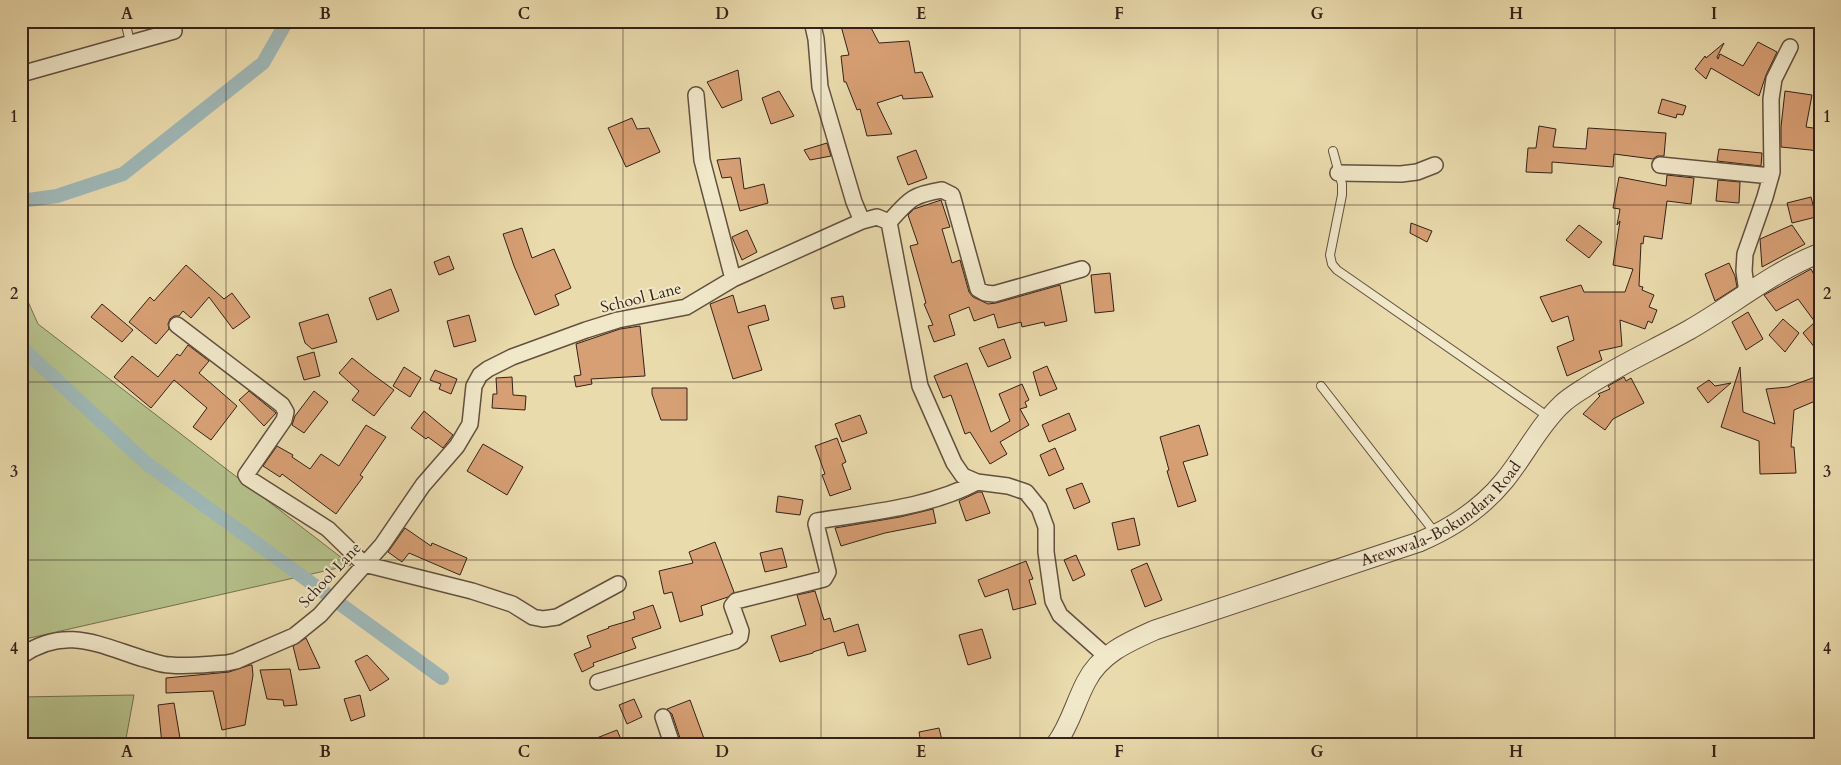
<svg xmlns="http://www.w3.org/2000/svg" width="1841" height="765" viewBox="0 0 1841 765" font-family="Cardo,serif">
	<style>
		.green { fill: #b5c18b; stroke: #747152 }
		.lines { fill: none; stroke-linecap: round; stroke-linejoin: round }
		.canal { stroke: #9eb8b7; stroke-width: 14 }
		.building { fill: #d79f74; stroke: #342119 }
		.service-casing { stroke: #62503e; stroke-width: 10 }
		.minor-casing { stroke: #62503e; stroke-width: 18 }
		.tertiary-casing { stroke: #62503e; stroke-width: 21 }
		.service { stroke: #f1e8ca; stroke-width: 8 }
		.minor { stroke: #f1e8ca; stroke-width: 15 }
		.tertiary { stroke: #f1e8ca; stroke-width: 19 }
		.grid { fill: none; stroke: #342119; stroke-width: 1; stroke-opacity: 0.55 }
		.labels { text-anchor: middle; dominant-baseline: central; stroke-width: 4; stroke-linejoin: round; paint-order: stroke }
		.street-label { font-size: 16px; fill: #342119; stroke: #f1e8ca }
		.neatline { fill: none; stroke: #342119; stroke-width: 2 }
		.grid-label { font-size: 16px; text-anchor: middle; font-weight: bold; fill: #342119 }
	</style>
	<rect width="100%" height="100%" fill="#eadbad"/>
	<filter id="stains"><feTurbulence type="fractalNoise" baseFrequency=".004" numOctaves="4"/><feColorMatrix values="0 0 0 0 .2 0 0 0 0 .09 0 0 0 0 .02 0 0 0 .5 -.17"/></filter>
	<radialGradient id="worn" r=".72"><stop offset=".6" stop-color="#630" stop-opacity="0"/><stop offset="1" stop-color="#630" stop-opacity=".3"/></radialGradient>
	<path class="green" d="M21,286L38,324L351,565L21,640Z
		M134,695L125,744H21V697Z"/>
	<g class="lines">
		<path class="canal" d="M21,201L57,196L123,174L263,63L287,21
			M21,347L146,463L442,678"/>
	</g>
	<path class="building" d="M868,22L879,43L909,41L915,73L922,72L933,97L903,99L902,95L877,103L892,134L867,136L860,109L857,110L846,82H844L841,56L849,55L841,26Z
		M1758,42L1777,52L1766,75L1759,96L1711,68L1706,79L1695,69L1705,56L1706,58L1724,43L1717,57L1718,59L1720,54L1743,66Z
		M738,70L742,100L722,108L707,82Z
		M779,91L794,116L771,124L762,98Z
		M1785,91L1812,95L1806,127L1820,129V151L1781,147V127Z
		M1662,99L1686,106L1683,115L1677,114L1676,118L1658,113Z
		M632,118L637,129L649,128L660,152L626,167L608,128Z
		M1539,126L1556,129L1553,147L1586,149L1588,128L1666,133L1664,156H1657L1653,159L1614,154L1613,167L1552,162V173L1526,172L1528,148H1536Z
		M827,143L831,156L810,160L804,150Z
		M1719,149L1762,153L1761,166L1717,161Z
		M916,150L927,178L908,185L897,157Z
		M740,158L744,189L764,184L768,203L740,211L731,177L722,178L717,160Z
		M1667,175L1694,178L1691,204L1667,201L1662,239L1644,236L1643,244L1641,243L1639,286L1643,287L1642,290L1654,295L1649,307L1657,310L1652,323L1648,321L1645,329L1620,320L1622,346L1599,351L1602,360L1567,376L1557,347L1574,340L1568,316L1552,322L1540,297L1581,285L1584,292H1625L1633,269L1613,265L1620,221L1617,225L1620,209L1613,208L1619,177L1666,186Z
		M1718,180L1740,182L1739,203L1716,201Z
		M1811,197L1816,217L1792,223L1787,203Z
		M941,200L950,227L942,229L952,263L960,260L969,292L973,297L988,304L996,303L1060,285L1067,321L1045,326L1044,322L1022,327L1021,322L998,328L994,314L974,321L969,307L949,315L955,335L934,342L928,326L933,325L924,304L926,303L910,246L918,244L908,215L914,209Z
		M1411,223L1432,231L1427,242L1410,233Z
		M1579,225L1602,242L1589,258L1566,240Z
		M1792,225L1805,244L1762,267L1760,239Z
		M522,228L532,258L554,249L571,288L555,295L559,305L535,315L514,266L503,234Z
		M747,230L757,252L742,260L732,237Z
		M449,256L454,269L439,275L434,262Z
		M1729,263L1735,276L1737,287L1715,301L1705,274Z
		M186,265L224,299L232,293L250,317L233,329L209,297L191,318L183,311L179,316H174L170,319L168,324L169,329L156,344L129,322L150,297L154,301Z
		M1811,269L1820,286V354L1803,333L1815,322L1798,299L1776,311L1764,295Z
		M1110,273L1114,311L1095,313L1091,275Z
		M391,289L399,311L377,320L369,298Z
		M733,295L738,313L765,305L769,320L748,326L762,370L733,379L710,304Z
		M843,296L845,307L834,309L831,298Z
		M102,304L133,330L122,342L91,317Z
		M1748,312L1763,339L1746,350L1732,322Z
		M328,314L337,342L312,349L305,343L299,323Z
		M469,315L476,341L454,347L447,321Z
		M1783,319L1799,333L1785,352L1769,335Z
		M640,326L645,376L591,379L592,384L576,387L574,376L581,375L576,344L620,329Z
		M1004,339L1011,358L988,367L979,348Z
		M188,345L209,361L199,373L237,406L211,440L193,427L207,408L174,380L151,408L114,377L132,356L158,377L177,354L180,356Z
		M314,352L320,376L304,380L297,357Z
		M352,358L372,374L394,390L374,416L352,400L359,391L339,373Z
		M967,363L991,432L1010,421L999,394L1022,384L1029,400L1025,402L1027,407L1020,409L1029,425L1000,442L1007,454L990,464L970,432L965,434L951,395L943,398L934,376Z
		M1047,366L1057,389L1040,396L1033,372Z
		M404,367L421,378L410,397L393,386Z
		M1740,367L1743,412L1775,424L1766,389L1788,387L1815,377L1820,390V399L1794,410L1791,447H1794L1796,473L1760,474L1759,441L1721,427Z
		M435,370L457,379L451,394L439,389L441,384L430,380Z
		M512,377L513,395L526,396L525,410L492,408L493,394H497L496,378Z
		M1624,377L1626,381L1631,378L1644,403L1613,419L1605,430L1583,414L1600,396L1598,394L1610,389L1608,386Z
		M1709,380L1715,386L1731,383L1708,403L1697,388Z
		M652,388H687V420H661L652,394Z
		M249,391L276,413L264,426L239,400Z
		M314,391L328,402L304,433L292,425L295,416Z
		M424,411L453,435L443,448L428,437L426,439L411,428Z
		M1069,413L1076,430L1049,442L1042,425Z
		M860,415L867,433L842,442L835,424Z
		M366,425L386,437L360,475L363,477L336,514L282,474L280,477L263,466L277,446L293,455L292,457L310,469L321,454L339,466Z
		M1199,425L1208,455L1183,462L1196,501L1178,507L1167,471L1169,470L1160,437Z
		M837,438L846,462L842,464L851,489L830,496L822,475L825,474L815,446Z
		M483,444L523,467L507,495L467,471Z
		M1055,448L1064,469L1049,476L1040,455Z
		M1082,483L1090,502L1074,509L1066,489Z
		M978,492H982L990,513L966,521L959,501Z
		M778,496L803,500L800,515L776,512Z
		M933,509L936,523L885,533L841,546L835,528L900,517Z
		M1134,518L1140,545L1118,550L1112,523Z
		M405,528L431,546L432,543L467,558L460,575L409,553L402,562L388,552Z
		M715,542L734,592L728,597L701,606L703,615L680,622L672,592L664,594L659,571L693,563L689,552Z
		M782,548L787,567L765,572L760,553Z
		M1076,555L1085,575L1073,581L1064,560Z
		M1026,561L1033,579L1029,580L1036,604L1013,610L1008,589L985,597L978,580Z
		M1147,563L1162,600L1145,607L1131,570Z
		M815,591L824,620L830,618L834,632L858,624L866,651L848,656L844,642L813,652V653L780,662L771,636L806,625L797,595Z
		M653,605L661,628L632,638L636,648L593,663L594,666L582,672L574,654L591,647L587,636L609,628L608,627L635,619L633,612Z
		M982,629L991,658L968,665L959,635Z
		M306,638L320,668L299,670L293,646Z
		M367,655L389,679L370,691L355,661Z
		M250,665H252L253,675L245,725L222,730L213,691L166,693V678L229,672Z
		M290,669L297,705L284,706L283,700L267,699L260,670Z
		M360,695L365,716L351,721L344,699Z
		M634,699L642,717L627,724L619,705Z
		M690,700L706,744H682L672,714L667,709Z
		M174,703L181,744H162L158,705Z
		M939,728L943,744H921L919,732Z
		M617,730L623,744H584V743Z"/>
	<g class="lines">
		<g class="service-casing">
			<path id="service" d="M125,21L130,42
				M1333,151L1342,184V195L1330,255L1332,264L1337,270L1550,418
				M1321,386L1436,534"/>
		</g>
		<g class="minor-casing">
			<path id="minor" d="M812,21L816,39L820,87L854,202L862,221
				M21,74L174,31
				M696,95L702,160L733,279
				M1660,165L1771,176
				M1338,173L1401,174L1417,172L1435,165
				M889,222C909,200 911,195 942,190L952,195L978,289L985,293L994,294L1082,269
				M1747,293L1744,271L1745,254L1765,197L1772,172L1771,99L1774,79L1790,47
				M177,325L282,405L286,412L284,420L248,472L246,475L248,478L328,529L364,564L472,591L512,604L533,617L543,619L557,617L618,584
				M21,656C65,625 99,645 144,659C153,661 161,665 170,665C189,667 209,664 227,663L236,661L294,636L320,615L382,545L423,485L457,446L470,424L474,386L480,375L488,369L512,357L586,330L618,320L686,307L733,279L862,221L877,217L889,222L920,386L954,463L963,476L977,482L1008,486L1026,492L1039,508L1046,527V552L1053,601L1060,615L1106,656
				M598,682L735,641L740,637L741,631L732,606L736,601L824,579L828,572L816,524L817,521C870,512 928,508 977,482
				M663,717L672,744"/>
		</g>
		<g class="tertiary-casing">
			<g id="tertiary">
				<path id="s1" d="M1056,744C1070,725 1075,703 1086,682C1100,654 1128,642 1155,630L1419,542C1452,528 1481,509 1504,481C1524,457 1538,427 1561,405C1570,396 1582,390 1592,383C1623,363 1657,348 1689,330C1733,305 1772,272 1820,253"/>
			</g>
		</g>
		<use href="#service" class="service"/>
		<use href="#minor" class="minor"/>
		<use href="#tertiary" class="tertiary"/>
	</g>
	<path class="grid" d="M226,21V744M424,21V744M623,21V744M821,21V744M1020,21V744M1218,21V744M1417,21V744M1615,21V744M21,205H1820M21,382H1820M21,560H1820"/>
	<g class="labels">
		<g class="street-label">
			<text transform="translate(641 298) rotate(-14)">School Lane</text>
			<text stroke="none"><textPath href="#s1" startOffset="469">Arewwala-Bokundara Road</textPath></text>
			<text transform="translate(330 575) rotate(-47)">School Lane</text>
		</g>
	</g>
	<rect width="1841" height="765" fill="none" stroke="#eadbad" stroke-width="55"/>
	<rect x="28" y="28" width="1786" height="710" class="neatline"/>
	<g class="grid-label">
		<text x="127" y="19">A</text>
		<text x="325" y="19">B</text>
		<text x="524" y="19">C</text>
		<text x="722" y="19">D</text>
		<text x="921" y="19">E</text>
		<text x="1119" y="19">F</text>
		<text x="1317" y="19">G</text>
		<text x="1516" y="19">H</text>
		<text x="1714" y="19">I</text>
		<text x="14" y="122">1</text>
		<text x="1827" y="122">1</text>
		<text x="14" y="299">2</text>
		<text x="1827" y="299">2</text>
		<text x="14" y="477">3</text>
		<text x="1827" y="477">3</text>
		<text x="14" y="654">4</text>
		<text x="1827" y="654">4</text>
		<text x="127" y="757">A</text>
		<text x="325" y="757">B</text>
		<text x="524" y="757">C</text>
		<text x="722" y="757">D</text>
		<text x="921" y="757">E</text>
		<text x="1119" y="757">F</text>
		<text x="1317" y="757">G</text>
		<text x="1516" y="757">H</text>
		<text x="1714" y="757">I</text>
	</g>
	<rect width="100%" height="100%" filter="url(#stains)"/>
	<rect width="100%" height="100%" fill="url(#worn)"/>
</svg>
